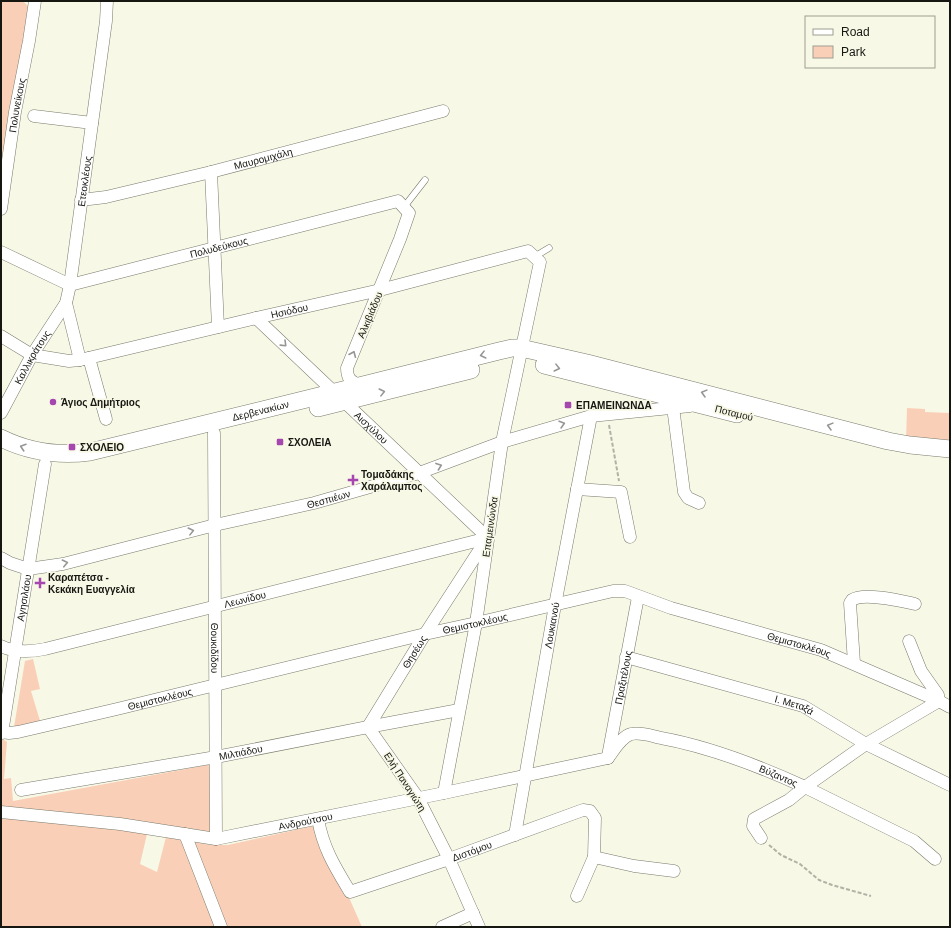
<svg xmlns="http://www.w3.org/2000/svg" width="951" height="928" viewBox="0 0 951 928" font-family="Arial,sans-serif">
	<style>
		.green { fill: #facfb8 }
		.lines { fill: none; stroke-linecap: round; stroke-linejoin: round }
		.lane-casing { stroke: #797a6b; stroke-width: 7 }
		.street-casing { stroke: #797a6b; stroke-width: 13 }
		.secondary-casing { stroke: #797a6b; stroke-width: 18 }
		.path { stroke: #b2b2a4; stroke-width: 2; stroke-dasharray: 4 2; stroke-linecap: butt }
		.lane { stroke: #fff; stroke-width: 6 }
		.street { stroke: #fff; stroke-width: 12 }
		.secondary { stroke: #fff; stroke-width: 17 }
		.oneway { stroke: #969794 }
		.poi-dot { fill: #a647b0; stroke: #f8f8e7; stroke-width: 1.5 }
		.labels { text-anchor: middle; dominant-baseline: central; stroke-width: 3.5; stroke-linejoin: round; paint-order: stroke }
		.street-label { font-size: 10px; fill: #161711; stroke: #f8f8e7 }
		.poi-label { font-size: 10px; font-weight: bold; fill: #161711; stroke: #f8f8e7; text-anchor: start }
	</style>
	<rect width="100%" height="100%" fill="#f8f8e7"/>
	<path class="green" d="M1,1H23L28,6L29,38L1,172Z
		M907,408L925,409V412L950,413V444L906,441Z
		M33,659L40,689L31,691L41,724L14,727L25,661Z
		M1,738L7,742L4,779L11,778L13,801L213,764L211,835L1,807Z
		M1,817C50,824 99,825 147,834L140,864L157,872L166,837L181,840L186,845L219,927H1Z
		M317,825L362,927H225L193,842L211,845H228Z"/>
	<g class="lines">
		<g class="lane-casing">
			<path id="lane" d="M404,207L425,180
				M534,257L549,248"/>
		</g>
		<g class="street-casing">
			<g id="street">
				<path d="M34,116L92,123"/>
				<path d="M211,172L218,327"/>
				<path id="s1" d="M81,200L106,197L211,172L443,111"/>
				<path id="s2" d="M1,209L15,112L29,41L35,1"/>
				<path id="s3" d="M1,252L70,285L398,201L409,213L400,239L347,368C347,378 350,381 359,385"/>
				<path id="s4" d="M256,318L488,538"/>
				<path id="s5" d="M1,336L32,355L69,361L80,360L256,318L380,290L528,251L540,262L502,442L476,623L444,793"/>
				<path d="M89,358L106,419"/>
				<path id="s6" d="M80,360L66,303L70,285L106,21L107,1"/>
				<path d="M673,407L684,492L688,498L699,503"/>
				<path id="s7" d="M1,413L32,355L66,303"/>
				<path id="s8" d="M214,433L216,839"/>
				<path d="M577,489L621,492L630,537"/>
				<path id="s9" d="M1,558L10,563L28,569L63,564L215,525L314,503L419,473L502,442L591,416L690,406"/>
				<path d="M909,641L921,671L938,695L939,701"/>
				<path id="s10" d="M1,646C15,653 30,652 45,649L488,538"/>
				<path id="s11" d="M626,657L803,706L866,744L950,785"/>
				<path d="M854,663L850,603L852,600C864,592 901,601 915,604"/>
				<path id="s12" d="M1,732L9,733L18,732L117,709L425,634L476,623L613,591H625L671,608L821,650L939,701L950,707"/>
				<path id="s13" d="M2,733L45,464"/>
				<path id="s14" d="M608,756L638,597"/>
				<path id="s15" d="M608,758C614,750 621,737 631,734C641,732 652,736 661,738C711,747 759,766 805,787L866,744L939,701"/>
				<path id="s16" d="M21,790L216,757L368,727L459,710"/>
				<path id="s17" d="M1,812L120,824L216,839L444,793L608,758"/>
				<path id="s18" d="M318,819C323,848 335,867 350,892L449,859L583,810L590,811L595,818L594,857L577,896"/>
				<path d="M185,834L221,927"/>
				<path id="s19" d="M515,835L555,605L591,416"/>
				<path d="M761,838L753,826L754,819L789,800L805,787L914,841L935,859"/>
				<path d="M594,857L634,866L674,871"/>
				<path d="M442,927L473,913"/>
				<path id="s20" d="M479,927L449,859L418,798L368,727L425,634L486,540"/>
			</g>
		</g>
		<g class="secondary-casing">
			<g id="secondary">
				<path d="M544,365L737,414"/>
				<path d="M318,408L471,370"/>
				<path id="s21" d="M1,438C29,452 59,456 90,452L319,396L499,351L512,348H521L587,363L888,441L910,445L950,449"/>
			</g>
		</g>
		<path class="path" d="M609,425L619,481
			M769,845L781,855L800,864L819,880L832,885L871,896"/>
		<use href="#lane" class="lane"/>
		<use href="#street" class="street"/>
		<use href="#secondary" class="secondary"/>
	</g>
	<defs><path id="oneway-chevron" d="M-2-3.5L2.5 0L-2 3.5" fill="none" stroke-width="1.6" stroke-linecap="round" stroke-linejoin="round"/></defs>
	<g class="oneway">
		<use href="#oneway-chevron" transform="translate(284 344) rotate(44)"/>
		<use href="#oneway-chevron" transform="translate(353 354) rotate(-67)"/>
		<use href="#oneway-chevron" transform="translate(483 355) rotate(166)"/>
		<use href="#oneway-chevron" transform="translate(557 368) rotate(14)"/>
		<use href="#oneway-chevron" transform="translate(382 392) rotate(-14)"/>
		<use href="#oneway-chevron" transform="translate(704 393) rotate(-165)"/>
		<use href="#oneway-chevron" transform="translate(562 424) rotate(-16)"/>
		<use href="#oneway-chevron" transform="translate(830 426) rotate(-165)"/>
		<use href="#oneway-chevron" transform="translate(23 447) rotate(-162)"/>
		<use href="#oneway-chevron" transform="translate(439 466) rotate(-20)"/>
		<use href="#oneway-chevron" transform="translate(191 531) rotate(-14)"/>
		<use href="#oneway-chevron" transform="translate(65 563) rotate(-13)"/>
	</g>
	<g class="poi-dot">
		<circle cx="53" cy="402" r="4"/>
		<rect x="564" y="401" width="8" height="8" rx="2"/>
		<rect x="276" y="438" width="8" height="8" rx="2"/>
		<rect x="68" y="443" width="8" height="8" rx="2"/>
		<path d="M351 474h4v4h4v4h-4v4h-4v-4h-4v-4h4z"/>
		<path d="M38 577h4v4h4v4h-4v4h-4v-4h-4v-4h4z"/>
	</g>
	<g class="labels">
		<g class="street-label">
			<text stroke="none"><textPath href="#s2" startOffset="105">Πολυνείκους</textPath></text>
			<text stroke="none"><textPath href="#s1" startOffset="187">Μαυρομιχάλη</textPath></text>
			<text stroke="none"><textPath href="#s6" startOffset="182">Ετεοκλέους</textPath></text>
			<text stroke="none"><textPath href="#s3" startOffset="230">Πολυδεύκους</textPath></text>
			<text stroke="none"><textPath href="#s5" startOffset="300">Ησιόδου</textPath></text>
			<text transform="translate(370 315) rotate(-67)">Αλκιβιάδου</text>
			<text stroke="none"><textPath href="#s7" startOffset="64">Καλλικράτους</textPath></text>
			<text stroke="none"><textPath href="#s21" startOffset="267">Δερβενακίων</textPath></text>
			<text transform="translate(734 413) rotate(14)">Ποταμού</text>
			<text stroke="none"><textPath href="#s4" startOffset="159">Αισχύλου</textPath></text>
			<text stroke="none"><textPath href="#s9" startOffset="338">Θεσπιέων</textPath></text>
			<text transform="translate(490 527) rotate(-82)">Επαμεινώνδα</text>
			<text stroke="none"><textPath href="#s13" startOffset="137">Αγησιλάου</textPath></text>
			<text stroke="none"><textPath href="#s10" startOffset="251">Λεωνίδου</textPath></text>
			<text stroke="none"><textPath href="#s12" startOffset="487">Θεμιστοκλέους</textPath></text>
			<text stroke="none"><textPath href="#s19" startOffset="213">Λουκιανού</textPath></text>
			<text stroke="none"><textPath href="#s12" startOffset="823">Θεμιστοκλέους</textPath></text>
			<text stroke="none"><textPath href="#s8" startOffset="215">Θουκιδίδου</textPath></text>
			<text stroke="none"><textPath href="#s20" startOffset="318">Θησέως</textPath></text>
			<text stroke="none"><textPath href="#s14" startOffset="80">Πραξιτέλους</textPath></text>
			<text stroke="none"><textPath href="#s12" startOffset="163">Θεμιστοκλέους</textPath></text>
			<text stroke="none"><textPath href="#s11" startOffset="175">Ι. Μεταξά</textPath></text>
			<text stroke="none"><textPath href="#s16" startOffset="223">Μιλτιάδου</textPath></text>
			<text stroke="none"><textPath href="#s15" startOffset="188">Βύζαντος</textPath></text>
			<text transform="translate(405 782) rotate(57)">Ελή Παναγιώτη</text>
			<text stroke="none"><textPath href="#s17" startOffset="308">Ανδρούτσου</textPath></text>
			<text stroke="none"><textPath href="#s18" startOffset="209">Διστόμου</textPath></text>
		</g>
		<g class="poi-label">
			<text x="61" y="402">Άγιος Δημήτριος</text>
			<text x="576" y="405">ΕΠΑΜΕΙΝΩΝΔΑ</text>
			<text x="288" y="442">ΣΧΟΛΕΙΑ</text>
			<text x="80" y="447">ΣΧΟΛΕΙΟ</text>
			<text x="361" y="474">Τομαδάκης<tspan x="361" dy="12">Χαράλαμπος</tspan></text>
			<text x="48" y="577">Καραπέτσα -<tspan x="48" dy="12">Κεκάκη Ευαγγελία</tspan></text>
		</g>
	</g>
	<rect width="951" height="928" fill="none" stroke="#161711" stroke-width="4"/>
	<rect x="805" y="16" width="130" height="52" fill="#f8f8e7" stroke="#9e9e91"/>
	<rect x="813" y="29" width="20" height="6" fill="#ffffff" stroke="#9e9e91"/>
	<text x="841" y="36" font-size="12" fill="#161711">Road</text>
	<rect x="813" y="46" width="20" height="12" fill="#facfb8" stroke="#9e9e91"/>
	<text x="841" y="56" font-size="12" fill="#161711">Park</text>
</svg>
